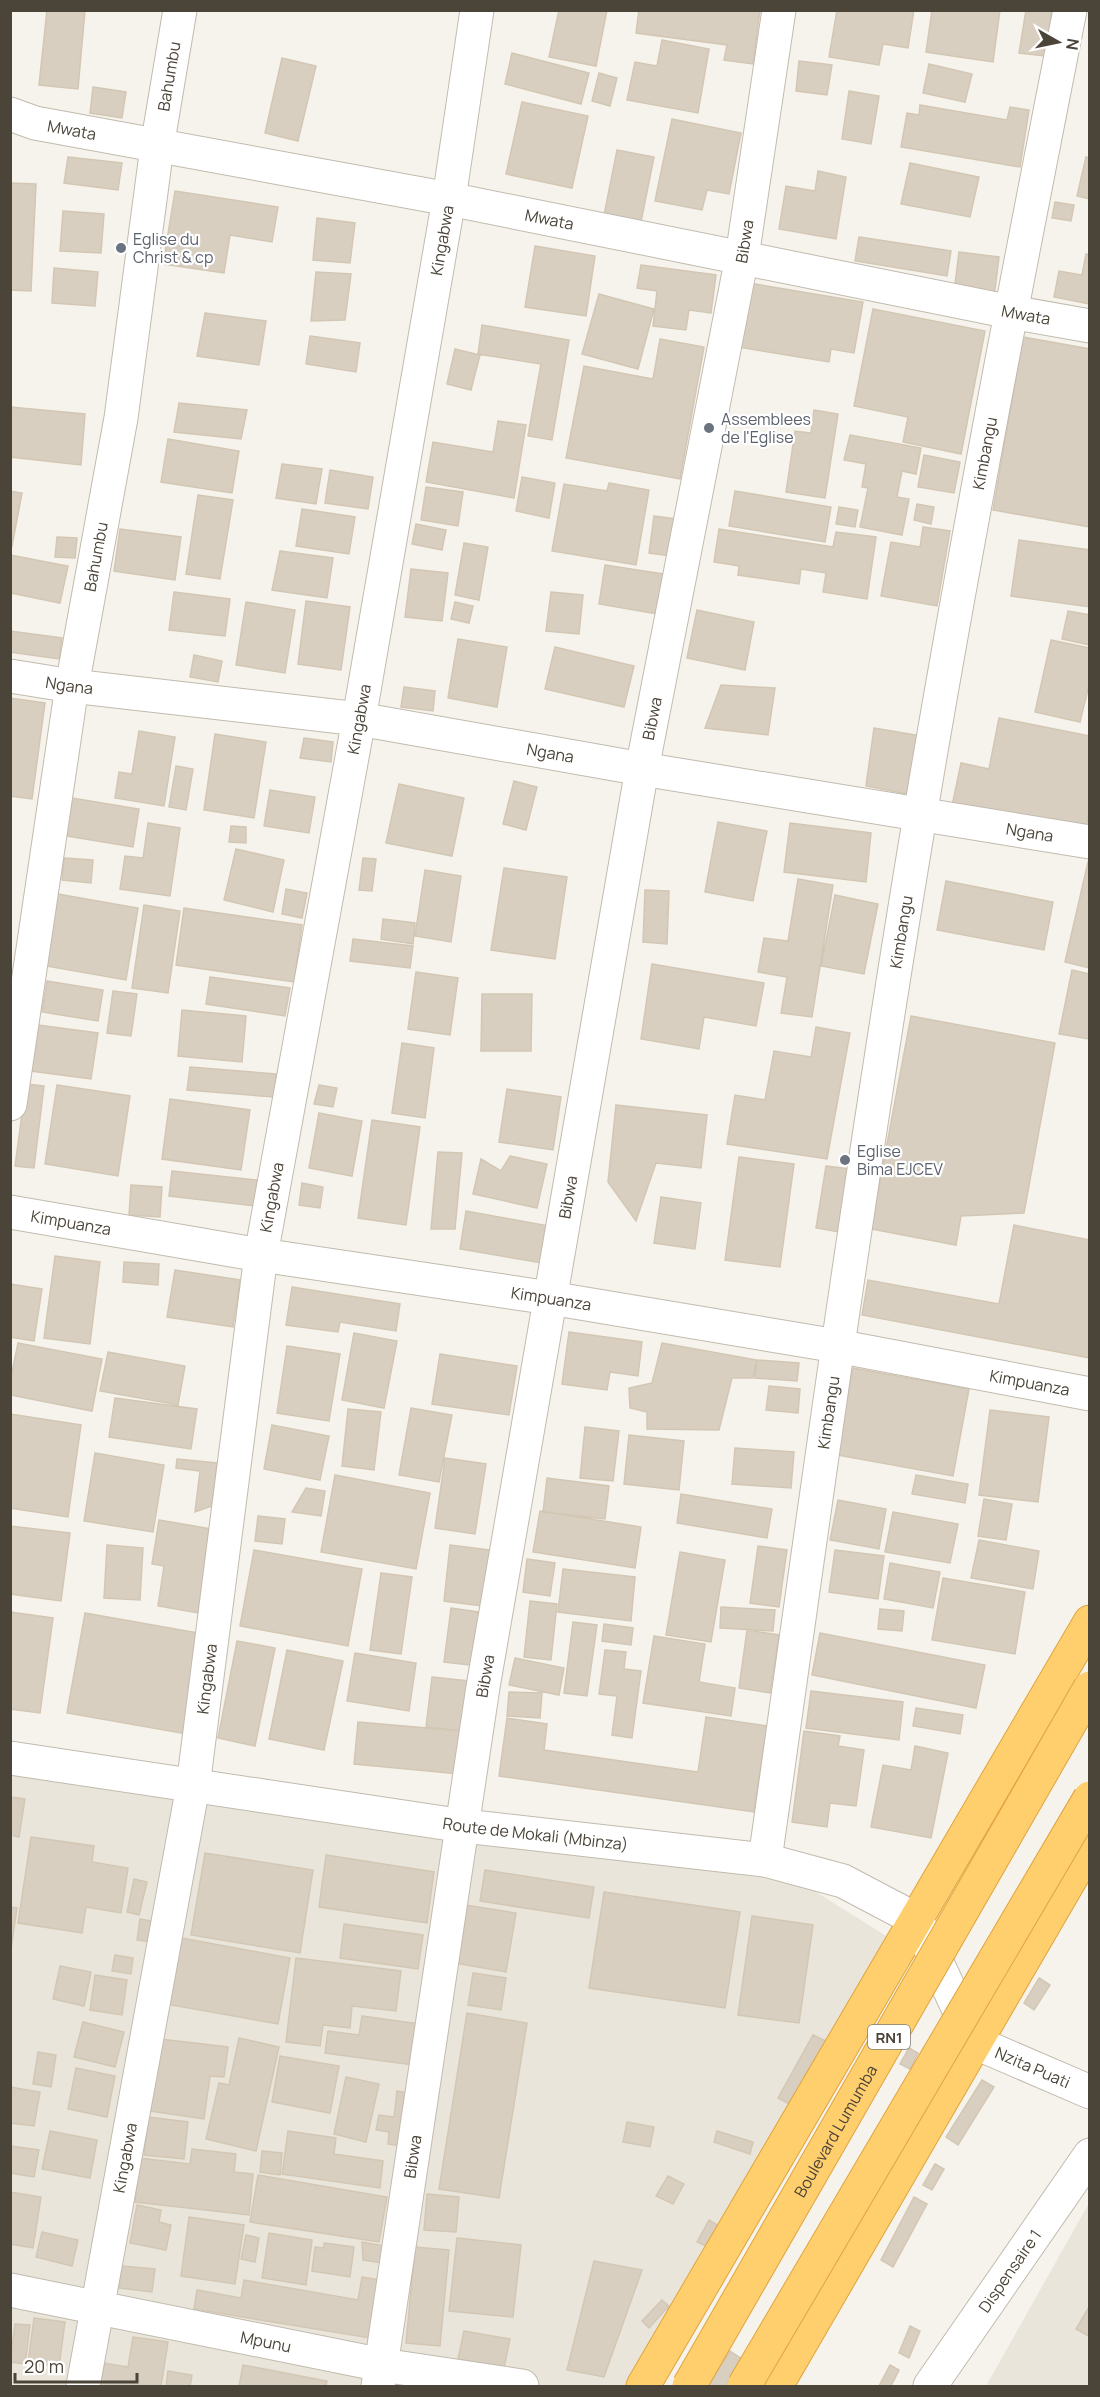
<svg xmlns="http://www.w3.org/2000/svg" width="1100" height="2397" viewBox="0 0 1100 2397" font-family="Manrope,sans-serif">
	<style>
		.residential { fill: #eae5da }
		.building { fill: #d8cfc1; stroke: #d3c7b4; stroke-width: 1.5 }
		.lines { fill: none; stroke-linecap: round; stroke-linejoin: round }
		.minor-casing { stroke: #c2bbae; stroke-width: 35 }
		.highway-casing { stroke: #e0a43c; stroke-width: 35 }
		.minor { stroke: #fff; stroke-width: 33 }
		.highway { stroke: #ffcf6e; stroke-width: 33 }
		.highway-bridge-casing { stroke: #e0a43c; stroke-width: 35; stroke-linecap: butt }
		.highway-bridge { stroke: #ffcf6e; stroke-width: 33 }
		.worship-dot { fill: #6b7280; stroke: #fff; stroke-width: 2 }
		.labels { text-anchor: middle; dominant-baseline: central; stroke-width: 4.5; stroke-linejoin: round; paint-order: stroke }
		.shield { fill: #fff; stroke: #817c74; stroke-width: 1.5 }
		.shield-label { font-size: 15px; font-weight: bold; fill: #4b4439 }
		.street-label { font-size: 16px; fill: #4b4439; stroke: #fff }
		.worship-label { font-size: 16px; fill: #5b616d; stroke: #fff; text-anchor: start }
	</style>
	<rect width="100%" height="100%" fill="#f6f3ec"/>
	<path class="residential" d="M10,1758L765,1860L891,1939L643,2386H11Z
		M1089,2203V2386H986Z"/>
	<path class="building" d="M47,10H85L78,89L39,85Z
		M559,10H607L596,66L549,57Z
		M639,10H760L753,64L724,60L727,45L636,33Z
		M837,10H914L908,48L883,44L879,65L829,57Z
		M932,10H1000L993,62L926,52Z
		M1026,10H1052L1045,56L1019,53Z
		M662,40L709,49L698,113L627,100L635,62L657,66Z
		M512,53L589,73L581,104L505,84Z
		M282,58L316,66L298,141L265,133Z
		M799,61L832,65L827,95L796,91Z
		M929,64L972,74L965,102L923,93Z
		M599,73L617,78L610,106L592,101Z
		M93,87L126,92L122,118L90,113Z
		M849,91L879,96L871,144L842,139Z
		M522,102L588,116L572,188L506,174Z
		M920,105L1007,120L1010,107L1029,110L1020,167L901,147L907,113L919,115Z
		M672,119L741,133L729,194L707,190L702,210L655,201Z
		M617,150L654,157L640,227L603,220Z
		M68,157L122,163L118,190L64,183Z
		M1086,157L1090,158V199L1077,196Z
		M910,163L979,177L970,217L901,204Z
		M818,171L846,177L836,239L779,229L786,186L815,191Z
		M10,183L36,184L31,291L10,290Z
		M175,191L278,207L272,242L230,235L224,273L163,264Z
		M1055,202L1074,205L1071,221L1052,218Z
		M63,211L104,214L101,253L60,251Z
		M317,218L355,223L350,263L313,260Z
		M859,237L951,251L947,276L855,261Z
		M535,246L595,256L586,316L525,307Z
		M959,252L999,257L994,297L954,292Z
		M1086,254L1090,255V304L1054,297L1059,271L1082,275Z
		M641,265L716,275L711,313L689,310L686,330L653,326L657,291L637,288Z
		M54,268L98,272L95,306L52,303Z
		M316,272L351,274L345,320L311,321Z
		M749,283L863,302L854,353L831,349L829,362L738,347Z
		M599,294L654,309L638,369L582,354Z
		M873,309L985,331L961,454L903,442L908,417L854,406Z
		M205,313L266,321L259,365L197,356Z
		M482,325L569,340L552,440L528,436L541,364L478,354Z
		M310,336L360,343L356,372L306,364Z
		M1023,337L1090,349V527L993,510Z
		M660,339L704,347L680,479L566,458L584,366L653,379Z
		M455,349L480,355L471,390L447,384Z
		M179,403L247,410L241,439L174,432Z
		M10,407L85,414L81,465L10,457Z
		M814,410L838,414L825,498L786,492L795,431L811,433Z
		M498,421L526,425L514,498L426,482L433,442L493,452Z
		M850,435L921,448L916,474L902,471L897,497L909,499L902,535L860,527L868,488L862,487L866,464L844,460Z
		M168,439L239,451L232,493L161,482Z
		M924,455L960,462L954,493L918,487Z
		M282,464L322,469L316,504L276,498Z
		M330,470L373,477L368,509L325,503Z
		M522,477L555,483L549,518L516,511Z
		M609,483L649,490L636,565L552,551L564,484L607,491Z
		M426,487L463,492L458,526L421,520Z
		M10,491L22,493L12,546L10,545Z
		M735,491L831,507L825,542L729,526Z
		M198,495L233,500L220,579L186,574Z
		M917,504L934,507L931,524L914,520Z
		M839,507L858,510L855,527L836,524Z
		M302,509L355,517L349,554L296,546Z
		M654,516L676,519L671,556L649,553Z
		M416,524L446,530L442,550L412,544Z
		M923,527L950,531L937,606L881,596L891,542L920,547Z
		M120,529L181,537L175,580L114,571Z
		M719,529L833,547L836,532L876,537L867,599L823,592L826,573L801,569L799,584L738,575L739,566L714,562Z
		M57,537L77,538L75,558L55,557Z
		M1019,540L1090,550V607L1011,596Z
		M464,543L488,547L479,600L455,595Z
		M280,551L333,558L327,598L272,590Z
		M10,555L68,566L60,603L10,593Z
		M605,565L663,574L657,614L599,604Z
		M411,569L448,573L442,621L405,617Z
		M174,592L230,599L225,636L169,630Z
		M551,592L583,595L579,634L546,631Z
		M306,601L350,607L341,670L298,664Z
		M246,602L295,610L285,673L236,665Z
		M455,602L473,606L469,623L451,619Z
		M697,610L754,622L745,670L687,658Z
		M1068,611L1090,615V645L1062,639Z
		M10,631L62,638L59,659L10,652Z
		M458,639L507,647L497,707L448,698Z
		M1051,640L1090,648V681L1080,722L1035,712Z
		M555,647L634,666L624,707L545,689Z
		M194,655L222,661L218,682L190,677Z
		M721,685L775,688L768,735L705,728Z
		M404,687L435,691L433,711L401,707Z
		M10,698L45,703L32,799L10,796Z
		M999,718L1090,736V810L1085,832L952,806L961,763L989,769Z
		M874,728L922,736L912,795L866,786Z
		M139,731L175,737L164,806L115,798L119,772L132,774Z
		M215,734L266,742L254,818L204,810Z
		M304,738L333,742L331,762L300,758Z
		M176,766L193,769L186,810L169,807Z
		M514,781L537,787L526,830L503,824Z
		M399,784L464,798L452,856L386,843Z
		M270,790L315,797L309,833L264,826Z
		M72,798L139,809L133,847L66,836Z
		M718,822L767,831L753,901L705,892Z
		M148,823L180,828L170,896L120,889L125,856L143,858Z
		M790,823L871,833L866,882L784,872Z
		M231,826L246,827V843L229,842Z
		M236,849L284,860L273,912L224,900Z
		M64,858L93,860L91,883L62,880Z
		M363,858L376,859L372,891L359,890Z
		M1088,862L1090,863V968L1065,962Z
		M504,868L567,877L555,959L491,950Z
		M425,870L461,876L451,942L415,936Z
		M798,879L833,885L812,1017L781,1013L787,977L758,972L764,938L788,941Z
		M946,881L1053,902L1044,950L937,930Z
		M286,889L307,893L302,918L282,914Z
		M645,890L669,891L667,944L643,942Z
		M58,894L138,908L126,980L46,966Z
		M835,895L878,904L864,974L821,966Z
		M144,905L180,911L168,993L132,988Z
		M184,908L302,925L294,982L176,965Z
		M383,919L415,923L413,944L381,939Z
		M353,939L413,946L410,968L350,961Z
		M652,964L764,983L756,1026L704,1017L699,1049L641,1039Z
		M1072,970L1090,974V1039L1059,1034Z
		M416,972L458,978L450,1035L408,1029Z
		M210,977L290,988L285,1016L206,1004Z
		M47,981L103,990L98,1021L42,1012Z
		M113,991L137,994L131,1036L107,1033Z
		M482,994H532L531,1051H481Z
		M182,1010L246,1016L242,1062L178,1056Z
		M911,1016L1055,1043L1024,1213L961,1216L956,1245L871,1229Z
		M38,1025L98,1033L91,1079L31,1071Z
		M816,1027L850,1033L827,1159L727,1144L735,1095L765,1100L774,1051L811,1057Z
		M402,1043L434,1048L425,1118L392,1113Z
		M190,1067L276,1074L274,1097L187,1090Z
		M26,1084L44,1086L34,1168L15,1166Z
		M57,1085L130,1096L118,1176L45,1164Z
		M319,1085L337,1088L333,1107L314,1104Z
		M507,1089L561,1097L553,1150L499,1142Z
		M170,1099L250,1110L241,1170L162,1159Z
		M616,1105L707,1115L701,1168L656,1163L636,1221L608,1182Z
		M319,1113L362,1121L352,1176L309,1168Z
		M372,1120L420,1127L406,1225L358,1218Z
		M438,1152L462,1153L455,1229H431Z
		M510,1156L547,1164L537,1208L473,1194L481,1159L501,1171Z
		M739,1157L794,1164L780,1267L725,1260Z
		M826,1166L850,1169L839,1232L816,1228Z
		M172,1171L257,1180L255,1206L169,1196Z
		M302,1183L323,1187L320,1208L299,1205Z
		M131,1185L162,1187L160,1217L129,1215Z
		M661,1197L701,1203L695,1249L654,1243Z
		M466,1211L549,1226L542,1263L460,1249Z
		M1014,1225L1090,1240V1358L862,1315L868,1280L999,1304Z
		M55,1256L100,1262L90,1344L44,1338Z
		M124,1262L159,1264L158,1285L123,1282Z
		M175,1270L240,1280L233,1327L167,1317Z
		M10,1284L42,1289L34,1341L10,1337Z
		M292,1287L400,1304L396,1331L340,1322L338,1332L286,1325Z
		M569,1332L642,1342L638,1376L610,1372L607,1390L562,1384Z
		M354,1333L397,1341L384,1408L342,1400Z
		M18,1343L102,1359L92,1411L10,1395V1382Z
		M662,1343L757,1360L753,1378H732L719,1430L647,1429V1412L630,1408L629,1388L652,1383Z
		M287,1346L340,1354L329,1421L277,1413Z
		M108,1352L185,1366L178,1405L100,1391Z
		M440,1354L517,1366L509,1415L432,1404Z
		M757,1360L799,1363L797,1381L755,1378Z
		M853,1368L969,1389L953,1476L837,1455Z
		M769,1386L800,1389L798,1413L766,1410Z
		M115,1398L197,1409L191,1449L109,1437Z
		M411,1408L452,1415L439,1482L399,1475Z
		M348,1409L381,1412L374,1470L342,1466Z
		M990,1410L1049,1417L1038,1502L979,1495Z
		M10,1414L81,1425L68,1517L10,1508Z
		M272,1425L329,1436L320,1480L264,1469Z
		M585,1427L619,1431L613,1481L580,1478Z
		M629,1435L684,1441L679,1490L624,1484Z
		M735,1448L794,1452L791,1488L732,1484Z
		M95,1453L164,1465L153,1532L84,1521Z
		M445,1458L486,1464L475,1534L435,1528Z
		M177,1459L217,1463L212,1506L195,1512L200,1471L176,1468Z
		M335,1475L430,1493L416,1569L321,1552Z
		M916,1475L968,1484L965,1503L912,1494Z
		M547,1478L609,1486L605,1519L543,1512Z
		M306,1488L325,1491L321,1516L292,1512Z
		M681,1494L772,1509L767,1538L677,1523Z
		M984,1499L1012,1504L1006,1540L978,1536Z
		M838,1500L886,1509L879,1549L830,1540Z
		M540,1511L641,1527L635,1568L533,1552Z
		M893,1512L958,1524L950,1563L885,1552Z
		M258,1516L285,1519L282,1544L255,1541Z
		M159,1520L212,1529L198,1613L158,1606L164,1566L152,1564Z
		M10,1526L70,1533L61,1601L10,1594Z
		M979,1540L1039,1551L1033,1589L971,1578Z
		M107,1545L143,1548L140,1600L104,1598Z
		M450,1545L497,1551L490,1607L444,1601Z
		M758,1546L787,1550L779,1607L750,1603Z
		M254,1550L362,1569L348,1646L240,1626Z
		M835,1550L884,1556L878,1599L829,1592Z
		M680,1552L725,1560L711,1642L666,1635Z
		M527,1559L555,1563L550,1596L523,1592Z
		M890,1563L940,1572L933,1608L884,1599Z
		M563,1569L635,1577L631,1621L558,1612Z
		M381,1573L412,1577L401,1654L370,1650Z
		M943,1578L1025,1592L1015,1654L932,1640Z
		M530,1601L557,1604L551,1660L524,1657Z
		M721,1607L775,1610L773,1631L720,1628Z
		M451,1608L485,1613L478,1666L444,1662Z
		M880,1609L904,1611L902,1631L878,1629Z
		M10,1612L53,1618L40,1713L10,1709Z
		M85,1613L210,1635L192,1735L67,1713Z
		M573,1622L597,1625L587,1696L564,1693Z
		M604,1624L633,1628L631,1645L602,1641Z
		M747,1630L779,1635L770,1693L739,1688Z
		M820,1633L985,1665L976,1708L812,1675Z
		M654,1636L705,1644L699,1682L735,1688L731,1716L643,1703Z
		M237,1641L275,1648L255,1746L218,1738Z
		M287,1650L343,1661L324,1750L269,1739Z
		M605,1650L626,1652L624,1669L641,1671L632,1738L612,1735L617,1696L599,1694Z
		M355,1653L416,1663L409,1711L347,1701Z
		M515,1658L564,1668L559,1695L509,1685Z
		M432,1677L469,1681L462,1731L426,1727Z
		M811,1691L903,1702L899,1740L806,1728Z
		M509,1692L542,1693L540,1718L507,1716Z
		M916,1708L963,1715L960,1734L913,1726Z
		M706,1717L767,1726L754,1812L499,1776L507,1718L547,1724L544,1750L698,1772Z
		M358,1722L462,1731L459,1774L354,1764Z
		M804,1731L840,1736L838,1746L864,1750L856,1806L830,1803L827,1827L792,1822Z
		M915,1746L948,1753L931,1838L871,1827L883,1765L911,1770Z
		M10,1797L25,1799L19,1837L10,1835Z
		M31,1837L94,1846L92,1862L128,1868L121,1913L86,1907L82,1933L18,1923Z
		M205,1853L313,1870L300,1953L191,1935Z
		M326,1855L434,1872L427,1923L319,1907Z
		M485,1870L594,1887L589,1918L480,1901Z
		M134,1879L147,1882L139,1915L127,1912Z
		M604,1892L740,1912L725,2008L589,1988Z
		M465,1905L516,1913L506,1972L454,1963Z
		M10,1907L17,1908L10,1956Z
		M752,1916L813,1925L799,2023L738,2015Z
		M140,1919L163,1923L161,1943L137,1940Z
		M344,1924L423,1935L418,1969L340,1958Z
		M171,1936L290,1958L278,2024L160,2003Z
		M115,1955L133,1958L131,1974L112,1971Z
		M296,1958L401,1971L396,2011L352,2006L350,2028L323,2025L320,2046L286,2042Z
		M60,1966L91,1972L84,2006L53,1999Z
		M473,1973L506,1978L501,2010L468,2005Z
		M95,1975L127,1980L122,2015L90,2010Z
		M1039,1978L1050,1985L1034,2010L1024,2003Z
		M467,2013L527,2023L499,2198L439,2189Z
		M362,2016L419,2024L413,2065L325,2053L328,2031L359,2035Z
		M83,2022L124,2032L115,2067L74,2057Z
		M813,2035L828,2042L793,2106L778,2098Z
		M239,2038L279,2047L256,2151L206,2139L219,2083L229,2085Z
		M160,2039L228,2047L224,2077L210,2076L204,2119L150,2111Z
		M909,2048L918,2053L910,2069L900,2064Z
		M38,2052L56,2055L51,2087L33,2084Z
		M280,2056L339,2066L330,2113L272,2102Z
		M76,2068L115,2076L107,2117L68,2109Z
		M346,2077L379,2084L366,2142L334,2134Z
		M982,2080L994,2087L958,2145L946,2137Z
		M10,2087L40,2092L34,2126L10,2123Z
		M397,2091L409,2093L402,2146L388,2144L389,2132L376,2130L379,2115L394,2117Z
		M148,2117L188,2122L184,2159L144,2155Z
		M627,2122L654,2127L650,2147L623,2142Z
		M50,2131L97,2140L90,2178L42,2169Z
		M288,2131L336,2138L334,2154L383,2161L380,2188L282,2174Z
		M717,2131L753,2142L750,2154L714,2142Z
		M10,2146L39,2150L34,2177L10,2173Z
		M192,2149L236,2154L234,2172L253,2174L249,2215L135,2202L140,2158L190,2164Z
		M262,2151L282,2153L280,2175L260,2172Z
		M935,2164L944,2169L932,2190L923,2185Z
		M258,2175L387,2197L379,2242L250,2222Z
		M668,2176L684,2184L673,2204L656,2196Z
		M10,2192L41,2197L33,2248L10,2244Z
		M427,2194L459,2197L456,2232L424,2230Z
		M914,2197L927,2204L893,2267L881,2260Z
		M137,2205L161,2210L159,2222L171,2225L166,2250L130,2243Z
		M189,2217L244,2225L235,2284L181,2276Z
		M709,2220L719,2226L708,2247L697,2242Z
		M42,2232L78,2240L72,2266L36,2257Z
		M269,2233L312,2240L306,2285L262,2278Z
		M246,2235L259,2238L255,2262L241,2259Z
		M457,2238L521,2245L513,2317L449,2311Z
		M362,2242L385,2246L382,2263L363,2260Z
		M324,2243L354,2247L350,2277L312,2271L315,2247L324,2248Z
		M415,2247L449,2250L440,2346L406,2343Z
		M594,2261L642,2270L604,2377L567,2370Z
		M122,2266L155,2269L152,2292L119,2288Z
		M362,2277L380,2280L370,2338L194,2309L197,2290L241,2298L244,2280L358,2300Z
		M662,2300L669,2306L649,2328L642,2321Z
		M1090,2305V2337L1076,2329Z
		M34,2318L65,2322L59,2367L28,2362Z
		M15,2324L30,2325L25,2364L10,2362Z
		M910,2326L920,2331L909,2358L899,2353Z
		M464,2331L510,2339L504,2368L458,2359Z
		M133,2337L168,2342L161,2386H100L104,2363L128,2367Z
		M730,2351L742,2359L726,2386H708Z
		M243,2365L327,2381L326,2386H239Z
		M890,2365L899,2370L891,2386H879Z
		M168,2371L192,2375L190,2386H166Z"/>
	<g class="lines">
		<g class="minor-casing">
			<g id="minor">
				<path id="s1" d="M10,114L35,123L449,199L1011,312L1090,326"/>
				<path id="s2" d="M10,676L72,686L359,719L642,769L1090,842"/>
				<path id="s3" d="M10,1104L72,686L121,418L157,147L180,10"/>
				<path id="s4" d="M10,1212L261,1255L550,1298L837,1346L1090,1394"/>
				<path id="s5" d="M10,1758L464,1826L765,1860L843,1881L917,1920L974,2042L1090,2092"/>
				<path id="s6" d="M765,1860C814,1512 862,1163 920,816C965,547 1017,279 1070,10"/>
				<path id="s7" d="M10,2290L382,2365L522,2386"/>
				<path id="s8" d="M83,2386L193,1786L261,1255L359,719L449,199L477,10"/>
				<path id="s9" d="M378,2386L483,1687L642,769L742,257L779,10"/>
				<path id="s10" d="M930,2386L1090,2155"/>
			</g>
		</g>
		<g class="highway-casing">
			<path id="highway" d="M643,2386L1090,1622
				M776,2386L1090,1845"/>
		</g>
		<use href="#minor" class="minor"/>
		<use href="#highway" class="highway"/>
		<g class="highway-bridge-casing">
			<g id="highway-bridge">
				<path id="s11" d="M689,2386L1090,1688"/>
				<path d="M744,2386L1090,1798"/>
			</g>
		</g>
		<use href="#highway-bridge" class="highway-bridge"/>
	</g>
	<g class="worship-dot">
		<circle cx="121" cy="248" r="6"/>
		<circle cx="709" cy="428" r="6"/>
		<circle cx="845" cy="1160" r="6"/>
	</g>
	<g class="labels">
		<rect class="shield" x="868" y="2025" width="42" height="24" rx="4.5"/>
		<g class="shield-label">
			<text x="889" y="2037">RN1</text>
		</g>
		<g class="street-label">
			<text stroke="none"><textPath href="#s3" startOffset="1040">Bahumbu</textPath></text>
			<text stroke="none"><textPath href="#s1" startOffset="64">Mwata</textPath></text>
			<text stroke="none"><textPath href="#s1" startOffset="550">Mwata</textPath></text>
			<text stroke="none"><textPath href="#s8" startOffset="2176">Kingabwa</textPath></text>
			<text stroke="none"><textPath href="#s9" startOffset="2176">Bibwa</textPath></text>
			<text stroke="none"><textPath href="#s1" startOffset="1036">Mwata</textPath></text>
			<text stroke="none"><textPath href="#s6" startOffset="1424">Kimbangu</textPath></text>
			<text stroke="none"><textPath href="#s3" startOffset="554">Bahumbu</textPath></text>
			<text stroke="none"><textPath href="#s2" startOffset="60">Ngana</textPath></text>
			<text stroke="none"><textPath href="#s9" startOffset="1690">Bibwa</textPath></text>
			<text stroke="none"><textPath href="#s8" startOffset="1690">Kingabwa</textPath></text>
			<text stroke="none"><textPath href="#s2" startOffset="546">Ngana</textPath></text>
			<text stroke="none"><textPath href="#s2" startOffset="1032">Ngana</textPath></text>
			<text stroke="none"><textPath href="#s6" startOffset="938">Kimbangu</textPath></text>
			<text stroke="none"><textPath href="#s8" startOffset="1204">Kingabwa</textPath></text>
			<text stroke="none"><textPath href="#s9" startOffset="1204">Bibwa</textPath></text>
			<text stroke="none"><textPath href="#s4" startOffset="62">Kimpuanza</textPath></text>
			<text stroke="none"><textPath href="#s4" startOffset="548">Kimpuanza</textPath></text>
			<text stroke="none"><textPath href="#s4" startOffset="1034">Kimpuanza</textPath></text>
			<text stroke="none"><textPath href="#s6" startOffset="452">Kimbangu</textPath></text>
			<text stroke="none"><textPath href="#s9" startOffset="718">Bibwa</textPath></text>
			<text stroke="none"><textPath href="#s8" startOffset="718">Kingabwa</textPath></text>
			<text stroke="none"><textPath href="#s5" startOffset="531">Route de Mokali (Mbinza)</textPath></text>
			<text stroke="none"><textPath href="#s5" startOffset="1125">Nzita Puati</textPath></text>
			<text stroke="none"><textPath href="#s11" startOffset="294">Boulevard Lumumba</textPath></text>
			<text stroke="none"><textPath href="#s9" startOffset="232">Bibwa</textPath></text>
			<text stroke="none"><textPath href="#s8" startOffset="232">Kingabwa</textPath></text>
			<text stroke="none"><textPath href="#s10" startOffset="140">Dispensaire 1</textPath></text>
			<text stroke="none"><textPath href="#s7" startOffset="261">Mpunu</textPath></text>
		</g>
		<g class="worship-label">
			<text x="133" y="239">Eglise du<tspan x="133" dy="18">Christ &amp; cp</tspan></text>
			<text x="721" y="419">Assemblees<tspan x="721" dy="18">de l'Eglise</tspan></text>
			<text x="857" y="1151">Eglise<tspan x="857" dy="18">Bima EJCEV</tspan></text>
		</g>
	</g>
	<rect width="1100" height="2397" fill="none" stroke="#4b4439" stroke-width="24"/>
	<g transform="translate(1058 42) rotate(99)" stroke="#ffffff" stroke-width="4.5" paint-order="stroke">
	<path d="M0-4.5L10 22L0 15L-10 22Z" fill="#4b4439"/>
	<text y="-9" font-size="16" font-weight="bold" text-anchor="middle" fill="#4b4439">N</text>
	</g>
	<path d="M15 2373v9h122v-9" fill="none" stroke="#4b4439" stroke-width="3"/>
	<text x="24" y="2373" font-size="18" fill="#4b4439" stroke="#ffffff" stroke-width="4.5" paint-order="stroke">20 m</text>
</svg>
